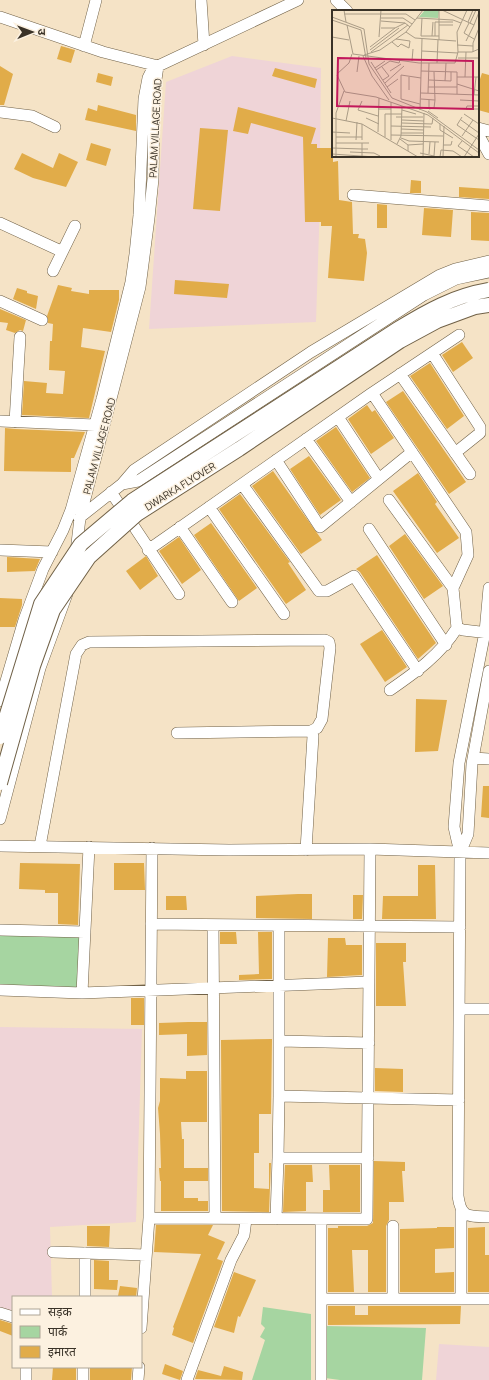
<svg xmlns="http://www.w3.org/2000/svg" width="489" height="1380" viewBox="0 0 489 1380" font-family="Manrope,'Noto Sans Devanagari',sans-serif">
	<style>
		.education { fill: #efd4d7 }
		.green { fill: #a6d5a1 }
		.building { fill: #e1ac49 }
		.lines { fill: none; stroke-linecap: round; stroke-linejoin: round }
		.minor-casing { stroke: #706147; stroke-width: 12 }
		.minor { stroke: #fff; stroke-width: 11 }
		.major-bridge-casing { stroke: #706147; stroke-width: 16; stroke-linecap: butt }
		.major-bridge { stroke: #fff; stroke-width: 14 }
		.labels { text-anchor: middle; dominant-baseline: central; stroke-width: 3; stroke-linejoin: round; paint-order: stroke }
		.street-label { font-size: 10px; fill: #393227; stroke: #fcf1e0 }
		.inset-road { fill: none; stroke: #aa9c86; stroke-width: 1 }
		.view { fill: #c2185b; fill-opacity: 0.15; stroke: #c2185b; stroke-width: 2 }
		.inset-edge { fill: none; stroke: #393227; stroke-width: 2 }
	</style>
	<rect width="100%" height="100%" fill="#f5e3c6"/>
	<path class="education" d="M232,56L321,68L319,231L316,322L149,329L166,82Z
		M0,1027L142,1029L136,1222L50,1227L52,1297H13V1320L0,1314Z
		M439,1344L489,1347V1380H436Z"/>
	<path class="green" d="M0,933L82,934L79,988L0,987Z
		M263,1307L311,1314V1380H252L265,1340L260,1337L265,1328L261,1324Z
		M326,1326L426,1328L422,1380H340L325,1378Z"/>
	<path class="building" d="M61,46L75,50L71,63L57,59Z
		M0,66L13,74L4,105H0Z
		M275,68L317,79L315,88L272,76Z
		M98,73L113,77L111,86L96,82Z
		M482,73L489,75V113L478,110V85Z
		M98,105L136,115V131L85,120L88,108L97,111Z
		M238,107L316,128L311,144H317V148H333V162L338,161L339,200L352,202L353,234H359L358,238L365,239L367,253L364,281L328,278L332,226H321V222H305L303,137L251,123L248,134L233,131Z
		M200,128L228,130L220,211L193,209Z
		M91,143L111,149L106,166L86,160Z
		M22,153L53,168L59,153L78,162L66,187L33,178L14,169Z
		M411,180L421,181V193H410Z
		M459,187L489,189V199L459,197Z
		M377,204L387,205V228H377Z
		M424,208L453,210L451,237L422,235Z
		M471,212L489,213V241L471,240Z
		M175,280L229,284L227,298L174,294Z
		M58,285L72,288L71,291L89,294V290H119V300L111,332L83,328L81,347L105,351L89,418L22,415L24,381L47,383L46,393L63,394L65,371L49,370L50,341H52L53,324L48,323L47,316Z
		M17,288L27,291V293L38,296L36,309L13,299Z
		M0,309L26,320L23,331L20,330L15,333L6,330L8,323L0,322Z
		M462,342L473,358L453,372L442,355Z
		M430,363L464,416L447,429L410,376Z
		M403,391L466,482L449,494L386,402Z
		M367,405L372,412L375,410L394,438L371,454L348,419Z
		M336,427L370,478L352,492L316,441Z
		M5,428L15,429L85,432L74,458H71V472L4,471Z
		M309,456L341,500L320,515L290,469Z
		M273,471L322,540L301,554L252,486Z
		M418,473L437,502L435,504L459,538L437,553L393,491Z
		M240,494L290,562L288,563L306,590L286,604L219,509Z
		M211,523L257,588L239,601L194,535Z
		M405,534L443,586L424,599L389,546Z
		M179,537L201,570L182,584L159,551Z
		M377,555L436,643L418,659L360,572L356,569Z
		M146,556L158,576L140,590L126,571Z
		M7,557L40,559L35,571L7,572Z
		M0,598L22,599V605L15,627H0Z
		M382,630L407,667L385,682L360,644Z
		M416,699L447,700L438,751L415,752Z
		M483,786H489V818L481,817Z
		M20,863L80,864L78,925L58,924V893H45V890L19,889Z
		M114,863H144L145,890H114Z
		M418,865H435L436,919H382L383,896H418Z
		M298,894H312V919L256,918V896Z
		M353,895H363L362,919H353Z
		M166,896H186L187,910H166Z
		M220,932H236L237,944H220Z
		M258,932H272V979L239,980V975L259,974Z
		M328,938H345L346,945H362V975L327,977Z
		M376,943H406V962H403L406,1006H376Z
		M131,998H144V1025H131Z
		M188,1022H207V1055L187,1056V1034L159,1035V1023Z
		M272,1039L271,1114H259V1153H254V1188L269,1189V1163H271L269,1212L222,1211L221,1040Z
		M375,1068L403,1069V1092L375,1091Z
		M186,1071H207V1122H181L182,1139H184V1168H208V1181H184V1198H198V1201H208V1211H161V1181H160L159,1168H161L160,1134L158,1108L160,1101V1078L186,1079Z
		M374,1161L405,1162V1171H402L404,1202H389V1220L386,1226V1292H368V1250H352L354,1292H328V1228H338V1226H367L373,1223Z
		M285,1165H312L313,1182H306V1211L283,1212Z
		M329,1165H360V1212H323V1190H330Z
		M156,1225H213L208,1235L225,1242L217,1259L223,1261L193,1343L172,1335L174,1328L173,1327L201,1254L154,1252Z
		M87,1226H110L109,1247L87,1246Z
		M437,1227H454V1248L435,1249V1273L454,1272V1292H400V1229L437,1228Z
		M485,1227V1255H489V1292H468V1228Z
		M94,1260L109,1261V1280H118L117,1290L94,1289Z
		M234,1272L256,1280L240,1317L238,1316L234,1333L214,1327Z
		M120,1286L137,1288L136,1297L118,1296Z
		M328,1306H355V1315H368V1306H461L460,1324L328,1325Z
		M0,1320L13,1324V1336L0,1331Z
		M165,1364L183,1371L180,1380L162,1374Z
		M224,1366L243,1372L242,1380L195,1379L198,1370L221,1376Z
		M53,1367H76V1380H52Z
		M90,1367H132L131,1380H90Z"/>
	<g class="lines">
		<g class="minor-casing">
			<path id="minor" d="M201,0L204,45
				M336,0L347,11
				M0,17L103,52L158,66
				M84,46L96,0
				M0,112L32,116L55,127
				M478,128L489,131
				M478,134L489,154
				M353,195L489,206
				M0,223L61,251
				M53,271L75,226
				M0,301L42,320
				M432,353L480,427V433L455,453
				M400,374L470,474
				M372,393L466,532L468,555L453,588L457,628L463,630L489,633
				M338,417L379,479
				M0,421L95,425
				M15,422L20,337
				M306,439L351,502
				M276,460L320,527L412,452
				M122,484L138,481L424,295L456,279L489,272
				M242,484L319,591H327L354,576L418,671
				M111,492L179,594
				M389,500L453,588
				M209,507L284,614
				M79,518L122,484L134,470L311,352L440,275L455,269L489,261
				M180,527L232,602
				M369,529L446,645
				M0,550L52,552
				M148,550L372,393L459,335
				M76,552L80,518L140,287L149,218L153,179L154,93L158,66
				M489,588L485,632L459,763L454,827L460,853L458,1196C461,1219 469,1216 489,1217
				M390,690C416,672 440,655 457,628
				M0,701L24,620L43,569L63,530L71,510L102,399L131,282L135,254L139,215L144,99L148,78L152,70L158,66L298,0
				M474,758L489,759
				M0,819L40,668L67,594
				M0,846L229,850L370,849L489,853
				M40,846L76,654L82,645L89,642L325,640L329,642L330,648L322,719L317,728L311,731L177,733
				M89,847L82,993L369,982
				M306,850L313,736L311,731
				M460,853L468,834L472,764L489,671
				M151,924L460,927
				M213,925L215,1218
				M279,926V1096L278,1158H368
				M0,930L85,932
				M0,990L82,993
				M460,1009H489
				M280,1041L369,1043
				M279,1096L459,1100
				M461,1211V1298
				M149,1218L367,1219L370,849
				M276,1219L278,1158
				M393,1226V1299
				M53,1252L146,1255
				M85,1297V1253
				M321,1299H489
				M0,1313L13,1317
				M141,1328L149,1218L152,848
				M26,1367V1380
				M83,1380V1367
				M138,1380L139,1367
				M187,1380L231,1260L244,1235L246,1219
				M321,1380V1219"/>
		</g>
		<use href="#minor" class="minor"/>
		<g class="major-bridge-casing">
			<path id="major-bridge" d="M0,737L41,604L81,544L132,501L398,329C427,311 454,296 489,290
				M0,783L33,666L53,610L89,557L137,514L239,449L400,341L437,321L475,307L489,305"/>
		</g>
		<use href="#major-bridge" class="major-bridge"/>
	</g>
	<g class="labels">
		<g class="street-label">
			<text transform="translate(155 128) rotate(-87)">PALAM VILLAGE ROAD</text>
			<text transform="translate(99 446) rotate(-75)">PALAM VILLAGE ROAD</text>
			<text transform="translate(180 486) rotate(-32)">DWARKA FLYOVER</text>
		</g>
	</g>
	<g transform="translate(332 10)">
		<rect width="147" height="147" fill="#f5e3c6"/>
		<path d="M93,0H107L106,8L87,7Z" fill="#a6d5a1"/>
		<path class="inset-road" d="M12,0L14,12M110,0L142,15L147,2M12,4H74L83,10M0,7L32,19L37,54L60,88L95,102L147,140M49,8H71L80,14M85,8L121,10L129,13M90,8L89,26H107M0,10L29,20L34,48M49,11L73,13M136,12L141,0M137,13L132,23L142,29M138,13L144,0M15,15L21,44M107,15H121M49,18H63M74,22L83,28L124,31M100,26L101,12M103,26V12H121M0,27L17,30M47,27L49,0M107,30V0M134,31L142,15M60,32L66,37L69,34L77,38L78,31L64,29M125,35L141,36M38,37L63,18L73,13L78,17M38,40L67,18M90,41L126,43M39,42L76,15M126,42L125,22L135,0M141,42V33L147,18M21,44L87,53H123L126,42H140L147,39M32,45L48,40L74,22L91,0M31,46L40,66L57,90M126,48H147M80,51L81,39M39,52L59,83M105,53L106,30M50,57L57,66L51,70M43,58L53,51M44,60L58,51L67,53L68,50M58,61L69,54M89,61L125,62V84M25,62L27,46M5,64L17,53L20,44M5,65L13,82L44,87L96,105L147,143M125,67H147M133,67L134,42M97,70L119,71V62M113,71L114,53M53,73L72,56M125,74L147,81M55,77L66,69M96,77H125M77,80V67M89,83L147,85M96,83L97,53M142,85L144,67M89,89L103,90L102,62M97,90V99L102,98L103,90M128,90L147,91M30,91L26,100L46,106M88,94L69,89V65L89,68M46,99H59M134,99L135,96H147M134,99H147M70,100L84,104M88,100L90,29M96,101L106,108M132,104L147,114M64,107H91M130,107L125,115L147,130M0,108L30,114L86,147M34,108L47,114M70,110L92,111M129,110L147,123M14,111L18,91M70,113L100,114L101,108M108,114V120L121,128M59,116L99,117M69,119L92,120M0,122L18,123M46,122L47,88M69,123H92M59,125L111,126M130,126L141,110M4,127H30M53,127V104H70M69,128L77,131L107,132M68,129L76,135V141M24,130L25,112M30,130V114M59,130V92M130,131L126,136L142,147M4,133H30M65,134L69,126L70,96M76,135L91,134M111,135H119L120,131M0,138L30,139V147M36,139H30V133H37M18,142L42,143L48,146M88,143L102,146L103,132M0,144L43,147M97,144L98,132M4,147V103L12,81M91,147L92,103M108,147L109,140L121,141L130,147M111,147L112,116M132,147L147,124"/>
		<path class="view" d="M6,48L141,51V99L5,96Z"/>
		<rect width="147" height="147" class="inset-edge"/>
	</g>
	<rect x="12" y="1296" width="130" height="72" fill="#fcf1e0" stroke="#aea596"/>
	<rect x="20" y="1309" width="20" height="6" fill="#ffffff" stroke="#aea596"/>
	<text x="48" y="1316" font-size="12" fill="#393227">सड़क</text>
	<rect x="20" y="1326" width="20" height="12" fill="#a6d5a1" stroke="#aea596"/>
	<text x="48" y="1336" font-size="12" fill="#393227">पार्क</text>
	<rect x="20" y="1346" width="20" height="12" fill="#e1ac49" stroke="#aea596"/>
	<text x="48" y="1356" font-size="12" fill="#393227">इमारत</text>
	<g transform="translate(32 32) rotate(89)" stroke="#fcf1e0" stroke-width="3" paint-order="stroke">
	<path d="M0-3L7 15L0 10L-7 15Z" fill="#393227"/>
	<text y="-6" font-size="11" font-weight="bold" text-anchor="middle" fill="#393227">उ</text>
	</g>
</svg>
